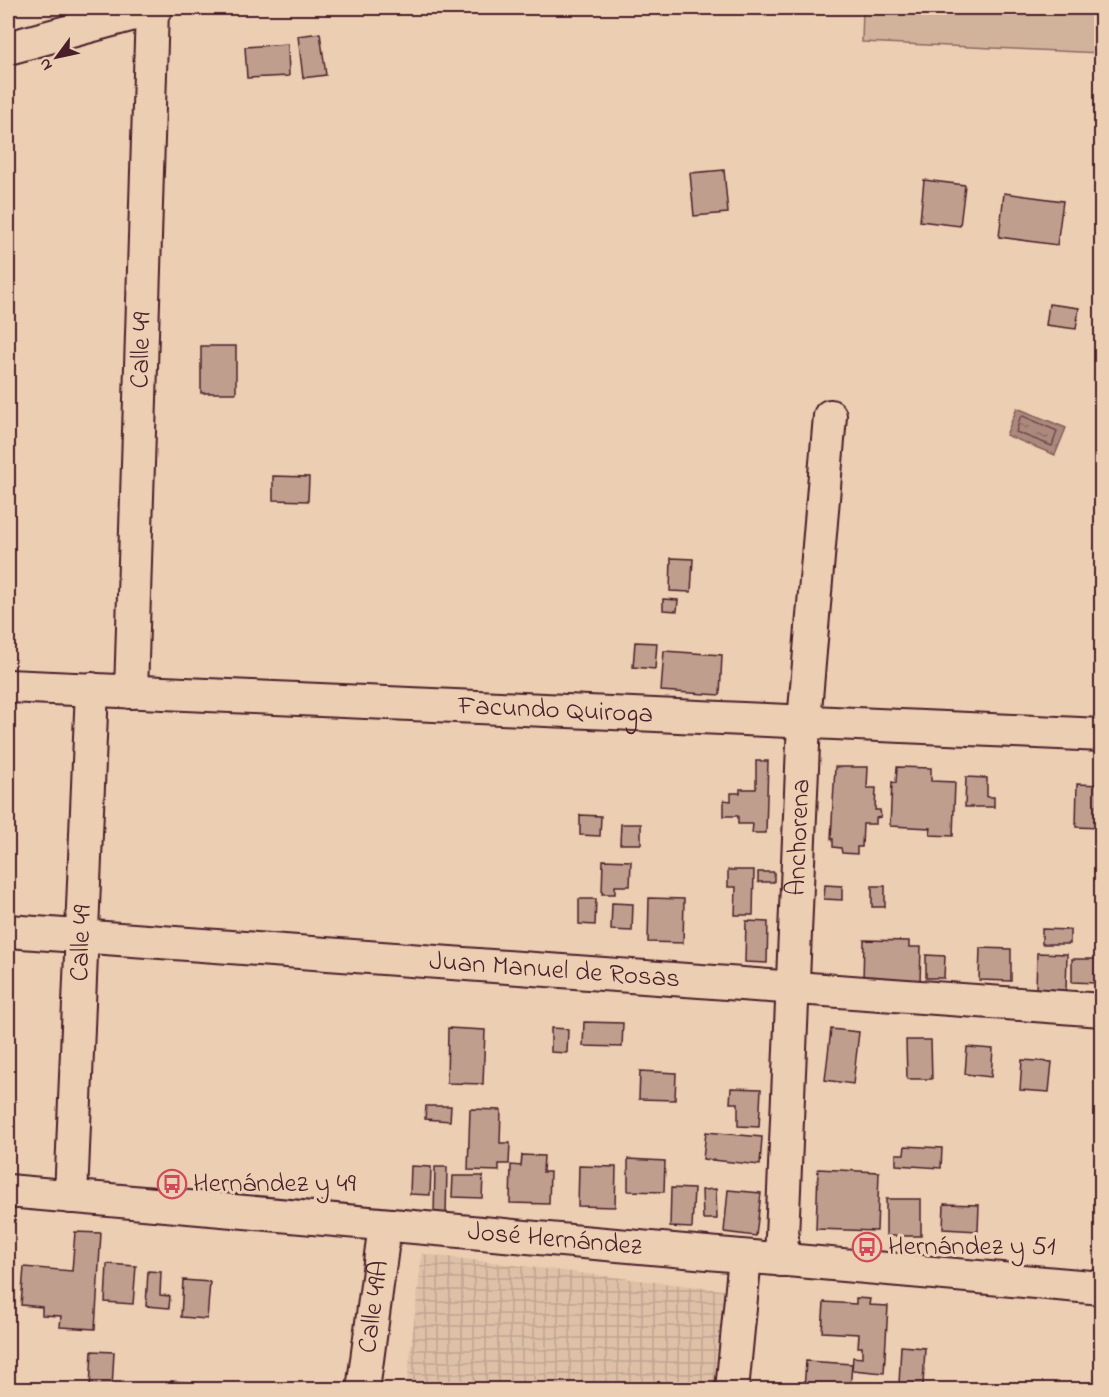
<svg xmlns="http://www.w3.org/2000/svg" width="1109" height="1397" viewBox="0 0 1109 1397" font-family="'Indie Flower',sans-serif">
	<style>
		.industrial { fill: url(#industrial-grid) }
		.grass { fill: #d1b39c; stroke: #8e6964; stroke-width: 1.5 }
		.water { fill: url(#water-ripples); stroke: #845f5c; stroke-width: 1.5 }
		.lines { fill: none; stroke-linecap: round; stroke-linejoin: round }
		.shore { stroke: #71494c; stroke-width: 1.5 }
		.building { fill: #bf9e8d; stroke: #4a1f2b; stroke-width: 1.5 }
		.minor-casing { stroke: #4a1f2b; stroke-width: 36 }
		.minor { stroke: #eccfb2; stroke-width: 32 }
		.labels { text-anchor: middle; dominant-baseline: central; stroke-width: 6; stroke-linejoin: round; paint-order: stroke }
		.street-label { font-size: 27px; fill: #4a1f2b; stroke: #eccfb2 }
		.poi-label { font-size: 27px; fill: #4a1f2b; stroke: #eccfb2; text-anchor: start }
	</style>
	<defs>
		<pattern id="industrial-grid" width="8" height="8" patternUnits="userSpaceOnUse" patternTransform="scale(1.5)"><rect width="8" height="8" fill="#dec0a7"/><path d="M0 4h8M4 0v8" fill="none" stroke="#c0a590"/></pattern>
		<pattern id="water-ripples" width="26" height="14" patternUnits="userSpaceOnUse" patternTransform="scale(1.5)"><rect width="26" height="14" fill="#ab897d"/><path d="M2 4q2-2 4 0t4 0M15 11q2-2 4 0t4 0" fill="none" stroke="#8d6f67"/></pattern>
	</defs>
	<rect width="100%" height="100%" fill="#eccfb2"/>
	<filter id="ink" filterUnits="userSpaceOnUse"><feTurbulence type="fractalNoise" baseFrequency=".0167" numOctaves="2"/><feDisplacementMap in="SourceGraphic" scale="12" xChannelSelector="R" yChannelSelector="G"/><feConvolveMatrix kernelMatrix="1 2 1 2 8 2 1 2 1" color-interpolation-filters="sRGB"/></filter>
	<g filter="url(#ink)">
		<path class="industrial" d="M422,1254L740,1292L729,1389L406,1390Z"/>
		<path class="grass" d="M863,8H1101V53L862,42Z"/>
		<path class="water" d="M1017,408L1066,428L1055,455L1006,435Z"/>
		<g class="lines">
			<path class="shore" d="M1023,416L1057,431L1052,446L1016,432L1020,418Z"/>
		</g>
		<path class="building" d="M320,33L326,75L303,78L298,36Z
			M288,44L289,76L247,78L245,47Z
			M724,170L728,213L694,216L690,173Z
			M924,180L965,185L960,226L920,221Z
			M1004,193L1063,201L1057,245L999,237Z
			M1049,304L1079,308L1076,329L1046,325Z
			M201,346H236V393H201Z
			M273,476L309,477L308,501L273,500Z
			M671,558L693,559L691,592L670,591Z
			M663,599L678,600L677,611L663,610Z
			M635,642L657,643L655,669L633,667Z
			M664,651L722,655L720,695L661,691Z
			M756,761H768L766,833H752L753,824H738V816H724V800L731,801V793H740V789H756Z
			M835,767H868L867,788H876L875,810H880L881,817L876,818V824H863L862,847H857V854L842,853L841,848L833,847V839H831Z
			M897,767L931,768V781L955,782L953,836L930,835L931,828L890,826L892,782L896,783Z
			M966,777L987,778V797H994V807H965Z
			M1077,784L1101,785L1100,828L1076,827Z
			M580,815L601,816L600,836L580,835Z
			M621,824H641V844H620Z
			M603,860L631,861L630,886H615V894H602Z
			M728,870H754L753,915H735L736,887H728Z
			M758,872H774V882H758Z
			M825,885L842,886V900L824,899Z
			M872,886H885V907H872Z
			M649,898L684,899L683,943L648,942Z
			M579,899H596L595,925L579,924Z
			M612,903L633,904L632,931L611,930Z
			M746,921L768,922L767,963L745,962Z
			M1042,929L1070,930V944H1042Z
			M864,940L909,941V947H921L920,983L863,981Z
			M980,948L1011,949V981L979,980Z
			M1037,953L1067,954L1066,990L1036,989Z
			M926,955L945,956L944,978H926Z
			M1072,959H1097L1096,983L1072,982Z
			M584,1022L623,1023L622,1047L583,1046Z
			M448,1028L485,1030L483,1084L447,1083Z
			M551,1028L568,1029L567,1053L551,1052Z
			M831,1029L859,1032L853,1084L825,1080Z
			M906,1040H931L932,1079H907Z
			M967,1047L993,1049L991,1077L965,1074Z
			M1022,1060L1052,1062L1049,1092L1020,1090Z
			M640,1071L676,1073L675,1100L639,1099Z
			M731,1088L761,1089L759,1127L738,1126V1103H730Z
			M426,1106H451L450,1121L425,1119Z
			M470,1109L501,1110L500,1143H510L509,1164H499V1171L468,1170Z
			M706,1132L762,1137L760,1165L703,1159Z
			M905,1146L942,1148L941,1168L896,1165V1154H904Z
			M522,1155L544,1156L543,1172H550L549,1204L510,1203L511,1165L521,1166Z
			M628,1159L665,1161L664,1192L628,1191Z
			M411,1166L431,1167L430,1195L410,1194Z
			M579,1166L616,1167L615,1207L578,1206Z
			M435,1167H447L446,1216H434Z
			M818,1169L879,1172L877,1231L816,1229Z
			M453,1176H483L482,1198L452,1197Z
			M671,1188L694,1189L692,1228L670,1227Z
			M716,1189L717,1219H703L702,1190Z
			M728,1190L761,1193L756,1236L724,1232Z
			M886,1199H921V1236H886Z
			M944,1204L979,1205L978,1231L943,1229Z
			M75,1232L101,1233L95,1329L60,1327L61,1316L42,1315V1307L21,1305L24,1267L72,1271Z
			M107,1264L136,1266L133,1304L105,1302Z
			M148,1271L161,1272L160,1295L170,1296L169,1308L146,1306Z
			M183,1280L210,1282L207,1319L181,1317Z
			M856,1298L870,1299L869,1305L888,1306L884,1373L852,1370L853,1357L862,1358V1347H858L859,1334L822,1332L824,1302L856,1304Z
			M901,1346L925,1348L923,1386L899,1384Z
			M92,1351L114,1352L112,1389L90,1388Z
			M806,1361L852,1364L850,1390H804Z
			M171,1381L197,1383V1390H171Z"/>
		<g class="lines">
			<g class="minor-casing">
				<g id="minor">
					<path d="M8,48L156,8"/>
					<path id="s1" d="M8,686L1102,735"/>
					<path id="s2" d="M131,692L152,9"/>
					<path id="s3" d="M8,931L1102,1010"/>
					<path id="s4" d="M8,1191L1102,1288"/>
					<path id="s5" d="M71,1197L92,689"/>
					<path id="s6" d="M781,1260L804,722L830,416"/>
					<path id="s7" d="M363,1390L385,1225"/>
					<path d="M732,1390L745,1257"/>
				</g>
			</g>
			<use href="#minor" class="minor"/>
		</g>
	</g>
	<defs>
		<g id="bus-ring" transform="scale(1.5)"><circle r="9.5" fill="#eccfb2" stroke="#d1495b" stroke-width="1.5"/><path d="M-5-6H5V4H4V6H2V4H-2V6H-4V4H-5ZM-3.5-4V0h7V-4ZM-3.5 1.2v1.5H-2V1.2ZM2 1.2v1.5H3.5V1.2Z" fill="#d1495b"/></g>
	</defs>
	<g fill-rule="evenodd">
		<use href="#bus-ring" x="172" y="1184"/>
		<use href="#bus-ring" x="867" y="1247"/>
	</g>
	<g class="labels">
		<g class="street-label">
			<text stroke="none"><textPath href="#s2" startOffset="342">Calle 49</textPath></text>
			<text stroke="none"><textPath href="#s1" startOffset="548">Facundo Quiroga</textPath></text>
			<text stroke="none"><textPath href="#s6" startOffset="423">Anchorena</textPath></text>
			<text stroke="none"><textPath href="#s5" startOffset="254">Calle 49</textPath></text>
			<text stroke="none"><textPath href="#s3" startOffset="548">Juan Manuel de Rosas</textPath></text>
			<text stroke="none"><textPath href="#s4" startOffset="549">José Hernández</textPath></text>
			<text stroke="none"><textPath href="#s7" startOffset="84">Calle 49A</textPath></text>
		</g>
		<g class="poi-label">
			<text x="193" y="1184">Hernández y 49</text>
			<text x="888" y="1247">Hernández y 51</text>
		</g>
	</g>
	<rect width="1109" height="1397" fill="none" stroke="#eccfb2" stroke-width="30"/>
	<rect x="15" y="15" width="1079" height="1367" fill="none" stroke="#4a1f2b" stroke-width="2" filter="url(#ink)"/>
	<g transform="translate(57 57) rotate(237)" stroke="#eccfb2" stroke-width="4.5" paint-order="stroke">
	<path d="M0-4.5L10 22L0 15L-10 22Z" fill="#4a1f2b"/>
	<text y="-9" font-size="16" font-weight="bold" text-anchor="middle" fill="#4a1f2b">N</text>
	</g>
</svg>
